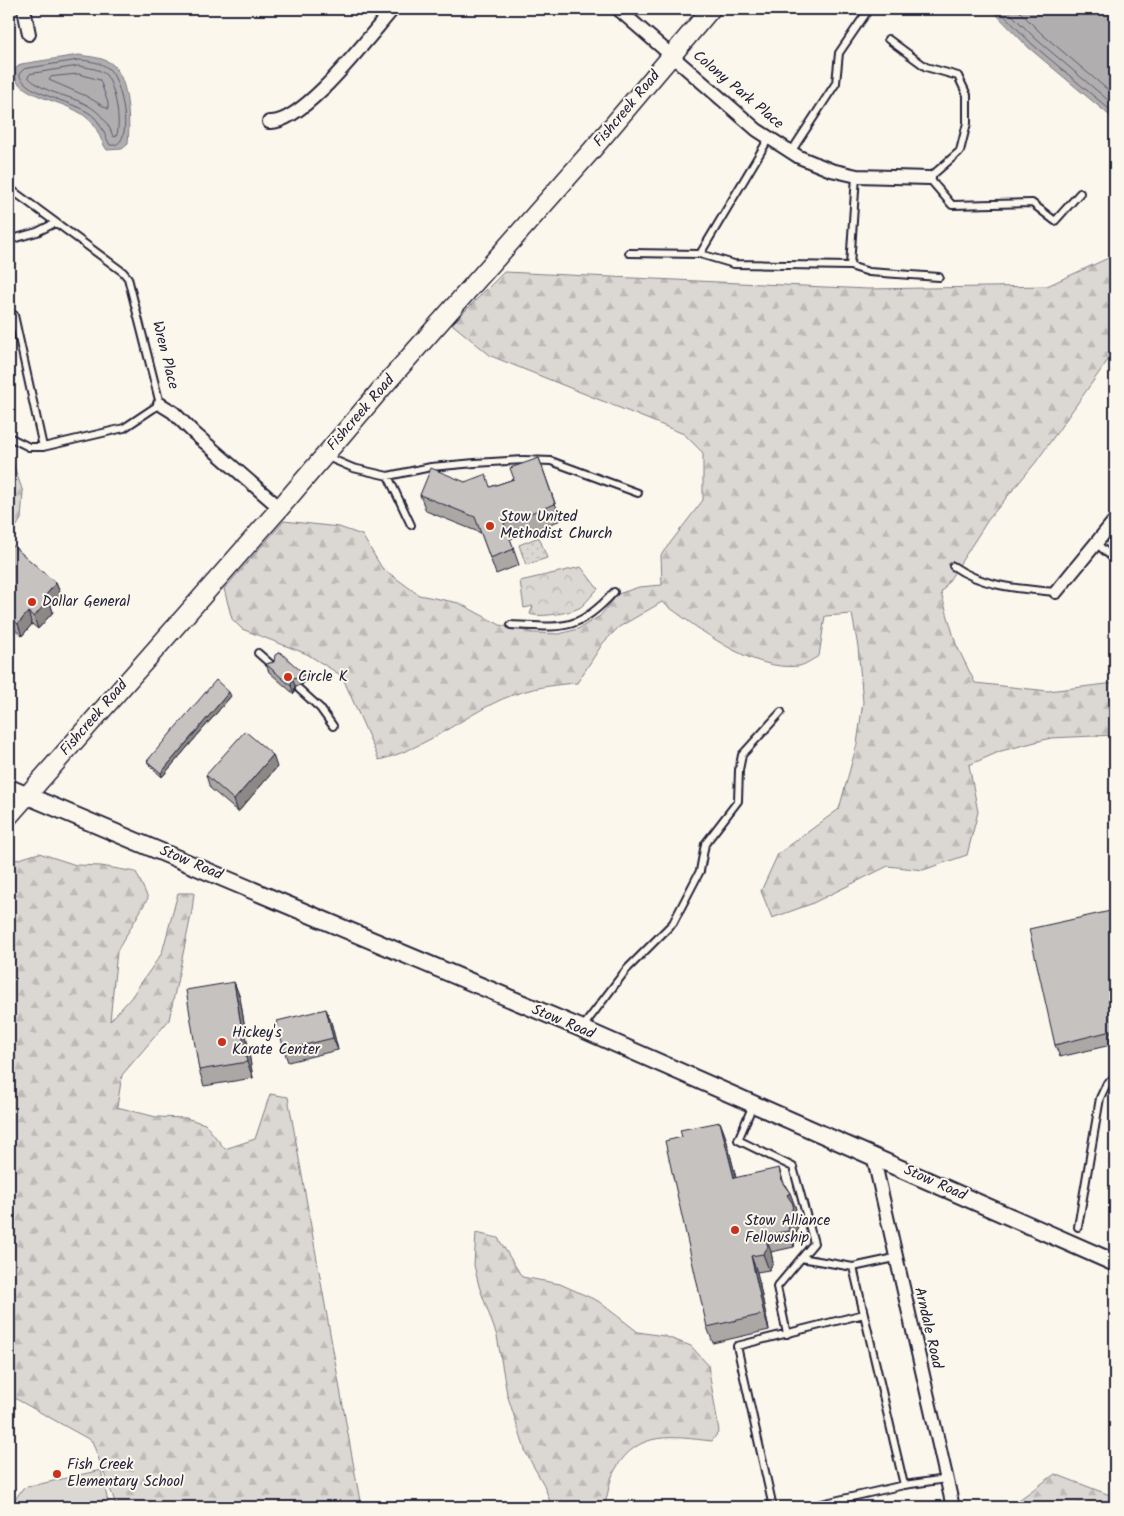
<svg xmlns="http://www.w3.org/2000/svg" width="1124" height="1516" viewBox="0 0 1124 1516" font-family="Kalam,sans-serif">
	<style>
		.grass { fill: url(#grass-dots); stroke: #7e7d87 }
		.forest { fill: url(#forest-firs); stroke: #7e7d87 }
		.park { fill: url(#park-crowns); stroke: #7e7d87 }
		.pitch { fill: #dbd8d3; stroke: #7e7d87 }
		.water { fill: #b1aeb0; stroke: #787681 }
		.lines { fill: none; stroke-linecap: round; stroke-linejoin: round }
		.shore { stroke: #5b5a6a; stroke-width: 1 }
		.service-casing { stroke: #22223b; stroke-width: 10 }
		.minor-casing { stroke: #22223b; stroke-width: 16 }
		.tertiary-casing { stroke: #22223b; stroke-width: 20 }
		.secondary-casing { stroke: #22223b; stroke-width: 21 }
		.service { stroke: #fbf7ec; stroke-width: 6 }
		.minor { stroke: #fbf7ec; stroke-width: 12 }
		.tertiary { stroke: #fbf7ec; stroke-width: 16 }
		.secondary { stroke: #fbf7ec; stroke-width: 18 }
		.wall { fill: #aaa7a5; stroke: #22223b }
		.shaded-wall { fill: #8b8886; stroke: #22223b }
		.building { fill: #c6c2c0; stroke: #22223b }
		.poi-dot { fill: #c8321e; stroke: #fbf7ec; stroke-width: 2 }
		.labels { text-anchor: middle; dominant-baseline: central; stroke-width: 4; stroke-linejoin: round; paint-order: stroke }
		.street-label { font-size: 15px; fill: #22223b; stroke: #fbf7ec }
		.poi-label { font-size: 15px; fill: #22223b; stroke: #fbf7ec; text-anchor: start }
	</style>
	<defs>
		<pattern id="grass-dots" width="8" height="8" patternUnits="userSpaceOnUse" patternTransform="scale(1.25)"><rect width="8" height="8" fill="#dbd8d3"/><path d="M2 2h.1M6 6h.1" fill="none" stroke="#bcb9b6" stroke-width="1.8" stroke-linecap="round"/></pattern>
		<pattern id="forest-firs" width="22" height="20" patternUnits="userSpaceOnUse" patternTransform="scale(1.25)"><rect width="22" height="20" fill="#dbd8d3"/><path d="M5 1l3.5 6h-7zM16 11l3.5 6h-7z" fill="#bcb9b6"/></pattern>
		<pattern id="park-crowns" width="20" height="18" patternUnits="userSpaceOnUse" patternTransform="scale(1.25)"><rect width="20" height="18" fill="#dbd8d3"/><path d="M2 6a3 3 0 1 1 6 0M12 15a3 3 0 1 1 6 0" fill="none" stroke="#bcb9b6"/></pattern>
	</defs>
	<rect width="100%" height="100%" fill="#fbf7ec"/>
	<filter id="ink" filterUnits="userSpaceOnUse"><feTurbulence type="fractalNoise" baseFrequency=".02" numOctaves="2"/><feDisplacementMap in="SourceGraphic" scale="10" xChannelSelector="R" yChannelSelector="G"/><feConvolveMatrix kernelMatrix="1 2 1 2 8 2 1 2 1" color-interpolation-filters="sRGB"/></filter>
	<g filter="url(#ink)">
		<path class="grass" d="M539,537L547,558L526,565L519,545Z"/>
		<path class="forest" d="M1115,255V350L1036,462L988,520L941,593L956,644L975,683L1048,691L1115,683V735L1051,738L1001,751L969,765L978,812L967,855L923,870L888,866L811,904L772,918L761,891L778,854L839,809L857,744L863,702L858,647L852,614L825,616L819,656C813,659 805,665 799,666C751,672 698,628 662,602L619,627L603,643L577,683C547,685 519,690 492,704C455,723 420,750 379,760L342,676L307,654L242,629L232,619L224,589L284,521L339,527L362,535L382,568L419,595L459,603L500,625L534,633L559,634L578,629L600,616L618,594L639,587L662,585L661,555L703,500V453L684,434L491,356L452,324L504,272L868,289L1047,286Z
			M9,452L23,492L21,519L9,539Z
			M39,853L76,865L101,866L136,872L148,898L117,951L110,1021L130,999L162,953L178,893H194L192,911L169,1020L122,1075L117,1107L156,1117L186,1118L205,1124L225,1149L255,1139L270,1094L288,1097L361,1507H117L92,1441L9,1395V862Z
			M476,1233L498,1238L522,1277L560,1284L598,1301L638,1332L664,1336L691,1346L708,1365L719,1431L712,1441C673,1437 638,1429 615,1470C609,1480 608,1496 604,1507H552L544,1485L526,1453L507,1394L497,1336L479,1286L474,1265Z
			M1055,1474L1115,1497V1507H1009Z"/>
		<path class="park" d="M581,567L598,589C592,594 588,601 582,606C574,613 539,618 530,614L533,606L524,608L520,581Z"/>
		<path class="pitch" d="M101,1470L109,1507H10L23,1488Z"/>
		<path class="water" d="M991,9H1115V120L1029,48Z
			M79,55C90,57 104,57 113,65C129,80 130,123 128,144L122,149L107,150C101,142 99,131 92,123C74,101 37,103 16,81L15,69L21,64Z"/>
		<g class="lines">
			<path class="shore" d="M998,9L1032,44L1115,114
				M1006,9L1036,39L1115,106
				M1017,9L1042,34L1115,96
				M79,60C89,61 101,62 109,69C121,79 137,149 110,145C105,136 102,126 95,118C78,100 26,97 19,74L24,69Z
				M79,66C88,68 99,68 106,75C115,86 122,124 116,137L113,136C96,90 53,103 28,77L30,74Z
				M79,74L100,80L108,103V109L86,96L49,80L51,77Z"/>
			<g class="service-casing">
				<path id="service" d="M888,39L926,67L958,76L967,95V123L960,151L929,178L952,205L1032,203L1055,221L1080,193
					M769,138L700,254L734,264L850,266L869,272L939,277
					M791,152L836,83L839,53L867,12
					M9,188L123,272L128,278L160,404L124,428L43,447H29L9,437
					M9,240L37,232L55,223
					M629,253L700,254
					M850,266L856,176
					M14,315L43,447
					M325,456L353,468L388,476L431,467L475,463L524,460L551,461L638,493
					M388,476L411,525
					M1096,543L1115,560
					M953,566C983,587 1021,589 1056,592
					M511,625C561,627 577,633 614,592
					M258,653L274,667
					M299,689L320,708L333,726
					M582,1028L626,970L673,923L700,871L705,844L738,801L739,770L742,755L781,712
					M753,1105L738,1140L793,1167L814,1243L777,1287L787,1334
					M1078,1227L1100,1098L1107,1083L1115,1079
					M801,1258L853,1267
					M864,1314L853,1267L895,1258
					M773,1507L737,1346L864,1314L904,1485
					M808,1507L904,1485L946,1479"/>
			</g>
			<g class="minor-casing">
				<path id="minor" d="M24,9L29,34
					M618,9L757,130L799,157L831,170L857,176L929,178
					M269,122C303,125 370,35 393,9
					M160,404L173,412L194,433L280,508
					M1056,592L1115,520
					M873,1155L953,1507"/>
			</g>
			<g class="tertiary-casing">
				<path id="tertiary" d="M9,788L578,1027L1115,1263"/>
			</g>
			<g class="secondary-casing">
				<path id="secondary" d="M9,816L280,508L382,388L592,150L711,9"/>
			</g>
			<use href="#service" class="service"/>
			<use href="#minor" class="minor"/>
			<use href="#tertiary" class="tertiary"/>
			<use href="#secondary" class="secondary"/>
		</g>
		<path class="wall" d="M539,458L561,520L510,539L519,565L496,574L481,533L426,511L420,495L465,482L490,487L514,479Z
			M9,549L56,583L61,595L51,606L53,612L38,629L32,624L22,636L9,624Z
			M274,662L306,681L302,685L295,686L294,694L269,672L266,664Z
			M231,696L162,777L149,765L147,761Z
			M277,767L238,812L210,788L206,775Z
			M1115,910V1044L1060,1057L1055,1045Z
			M234,982L240,998L253,1078L204,1086L199,1070Z
			M326,1009L331,1022L338,1050L288,1062L284,1050Z
			M720,1122L726,1138L736,1178L785,1185L790,1193L796,1209L795,1210L799,1220L794,1247L771,1252L773,1263L769,1270L757,1272L769,1330L713,1343L707,1327L682,1137Z"/>
		<path class="shaded-wall" d="M56,583L61,595L51,606L53,612L38,629L34,617L45,596Z
			M28,612L32,624L22,636L18,624Z
			M303,673L306,681L302,685L299,677Z
			M292,678L295,686L294,694L291,686Z
			M229,692L231,696L162,777L161,773Z
			M273,755L277,767L238,812L234,800Z
			M234,982L240,998L253,1078L247,1062Z
			M326,1009L331,1022L338,1050L333,1038Z
			M720,1122L726,1138L740,1194L734,1178Z
			M779,1168L788,1195L790,1193L796,1209L795,1210L799,1220L794,1247L788,1231Z
			M765,1235L771,1252L773,1263L769,1270L763,1254Z
			M751,1256L757,1272L769,1330L764,1314Z"/>
		<path class="building" d="M539,458L555,504L504,523L514,549L490,558L475,517L420,495L431,468L465,482L486,474L490,487L514,479L510,468Z
			M12,545L56,583L45,596L49,599L34,617L28,612L18,624L9,616V549Z
			M280,652L303,673L299,677L292,678L291,686L266,664L274,662L275,655Z
			M216,680L229,692L161,773L147,761Z
			M245,731L273,755L234,800L206,775Z
			M1115,910V1030L1055,1045L1029,929Z
			M234,982L247,1062L199,1070L186,990Z
			M326,1009L333,1038L284,1050L277,1021Z
			M720,1122L734,1178L779,1168L782,1182L790,1193L787,1195L793,1204L788,1231L765,1235L768,1247L763,1254L751,1256L764,1314L707,1327L665,1141L682,1137L680,1130Z"/>
	</g>
	<g class="poi-dot">
		<circle cx="490" cy="526" r="5"/>
		<circle cx="32" cy="602" r="5"/>
		<circle cx="288" cy="677" r="5"/>
		<circle cx="222" cy="1042" r="5"/>
		<circle cx="735" cy="1230" r="5"/>
		<circle cx="57" cy="1474" r="5"/>
	</g>
	<g class="labels">
		<g class="street-label">
			<text transform="translate(738 90) rotate(40)">Colony Park Place</text>
			<text transform="translate(627 109) rotate(-50)">Fishcreek Road</text>
			<text transform="translate(165 355) rotate(76)">Wren Place</text>
			<text transform="translate(361 413) rotate(-49)">Fishcreek Road</text>
			<text transform="translate(94 718) rotate(-49)">Fishcreek Road</text>
			<text transform="translate(191 863) rotate(23)">Stow Road</text>
			<text transform="translate(563 1022) rotate(23)">Stow Road</text>
			<text transform="translate(935 1183) rotate(24)">Stow Road</text>
			<text transform="translate(928 1328) rotate(77)">Arndale Road</text>
		</g>
		<g class="poi-label">
			<text x="500" y="517">Stow United<tspan x="500" dy="17">Methodist Church</tspan></text>
			<text x="42" y="602">Dollar General</text>
			<text x="298" y="677">Circle K</text>
			<text x="232" y="1033">Hickey's<tspan x="232" dy="17">Karate Center</tspan></text>
			<text x="745" y="1221">Stow Alliance<tspan x="745" dy="17">Fellowship</tspan></text>
			<text x="67" y="1465">Fish Creek<tspan x="67" dy="17">Elementary School</tspan></text>
		</g>
	</g>
	<rect width="1124" height="1516" fill="none" stroke="#fbf7ec" stroke-width="30"/>
	<rect x="15" y="15" width="1094" height="1486" fill="none" stroke="#22223b" stroke-width="2" filter="url(#ink)"/>
</svg>
